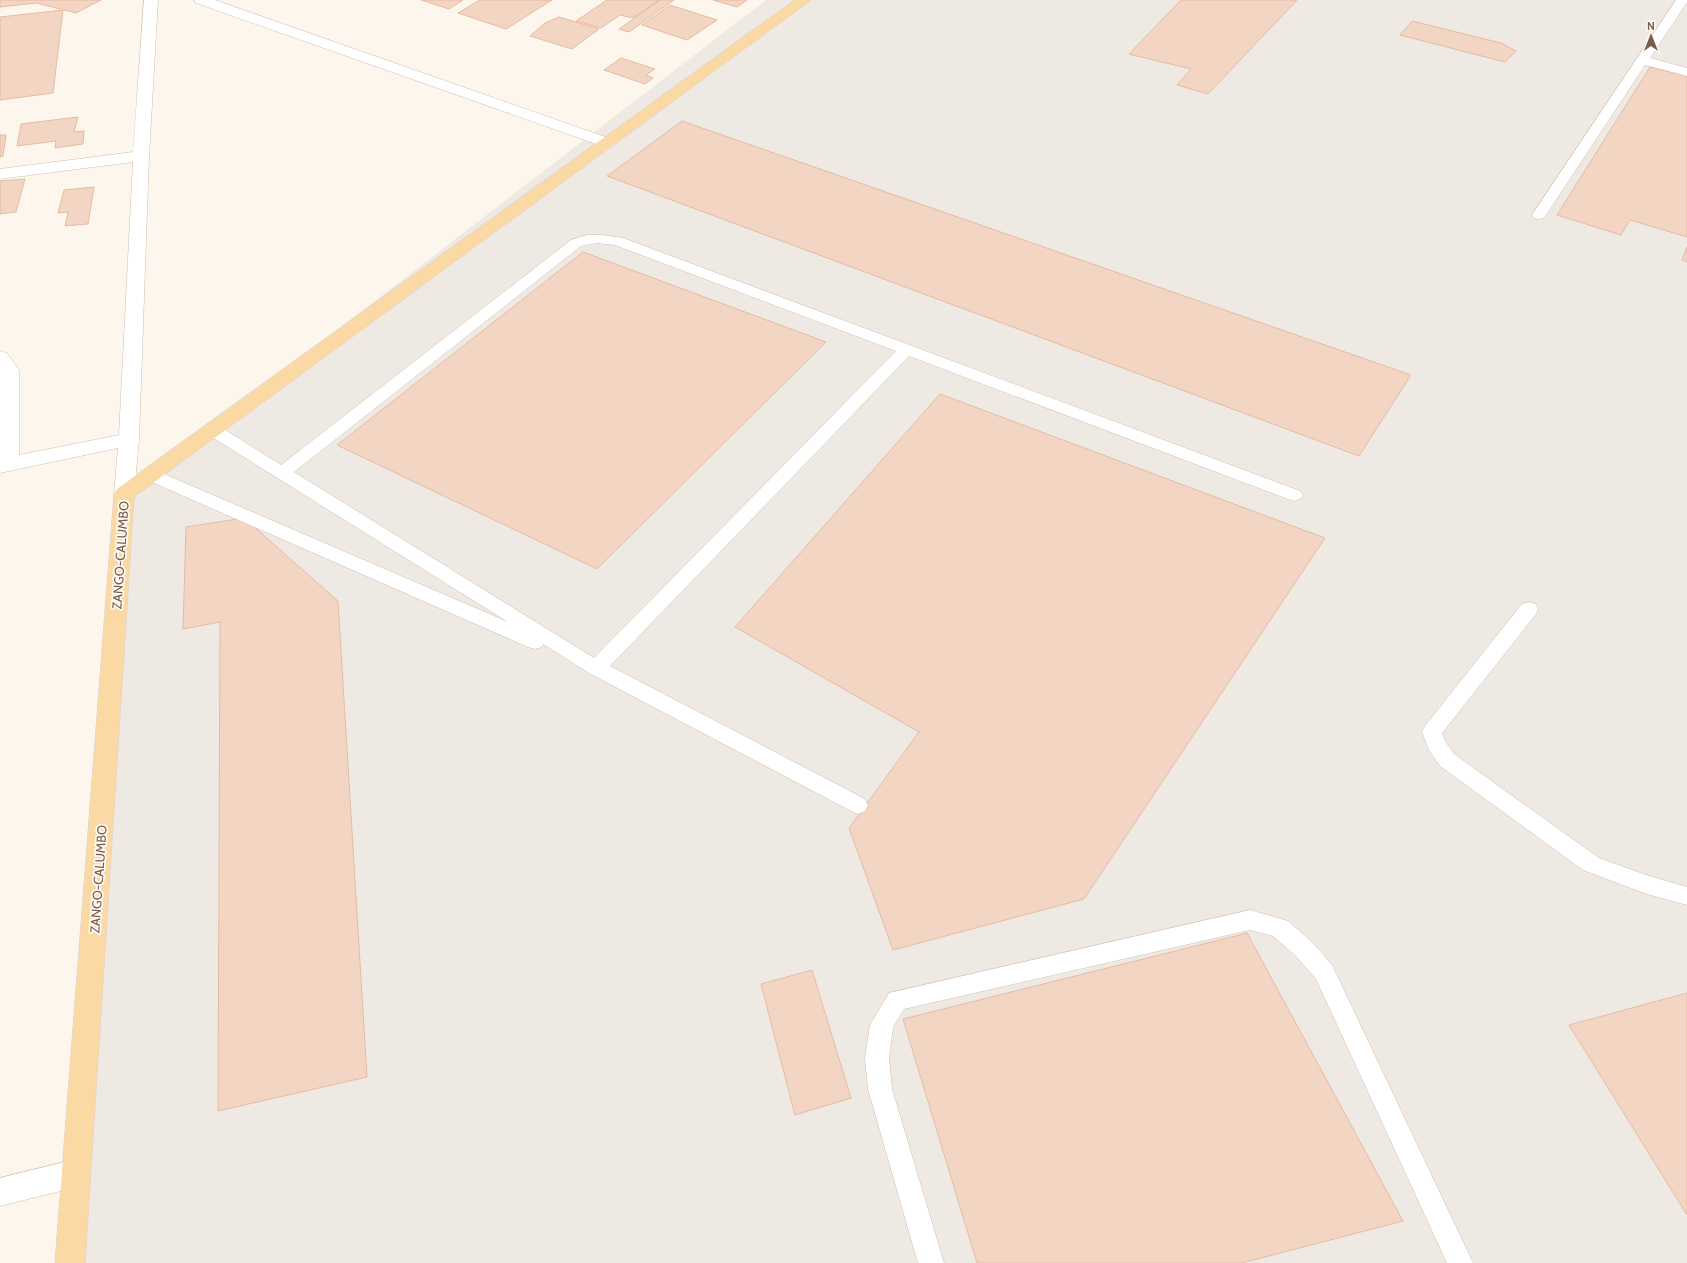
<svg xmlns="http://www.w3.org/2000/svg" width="1687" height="1263" viewBox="0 0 1687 1263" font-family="Cabin,sans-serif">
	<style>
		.industrial { fill: #efe9e4 }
		.building { fill: #f3d5c3; stroke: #e6bba3 }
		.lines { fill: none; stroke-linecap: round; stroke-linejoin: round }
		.service-casing { stroke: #d1beb0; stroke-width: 1 }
		.minor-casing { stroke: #d1beb0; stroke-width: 1 }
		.primary-casing { stroke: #dad1cd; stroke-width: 1 }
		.service { fill: #fff; fill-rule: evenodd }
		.minor { fill: #fff; fill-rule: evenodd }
		.primary { fill: #fbd9a5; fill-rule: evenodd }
		.labels { text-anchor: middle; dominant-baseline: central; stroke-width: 3.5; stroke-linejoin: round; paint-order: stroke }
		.street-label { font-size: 13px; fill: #7a5c4d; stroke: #fffaf3 }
	</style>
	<rect width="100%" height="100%" fill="#fdf6ec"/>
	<path class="industrial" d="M766,0H1687V1263H77L124,494Z"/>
	<path class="building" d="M0,0H101L76,13L36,3L0,7Z
		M421,0H463L449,9Z
		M480,0H552L506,29L458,13Z
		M605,0H659L633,18L620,15L601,28L576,21L607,0Z
		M660,0H674L629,32L619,29Z
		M713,0H747L737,7Z
		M1181,0H1297L1208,94L1177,85L1191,69L1129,54Z
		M670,5L717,20L687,40L642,25Z
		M63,10L53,93L0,100V17Z
		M559,17L599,29L572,49L530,36L545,23Z
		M1412,21L1501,43L1516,51L1505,62L1400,35Z
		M621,58L655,69L646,75L653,78L645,84L604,70Z
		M1650,67L1687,76V237L1630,220L1621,235L1557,215Z
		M78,117L74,132L84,131L83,144L55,148L56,141L17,146L21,124Z
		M682,121L1411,375L1359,456L607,176Z
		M0,135H6L3,156L0,157Z
		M25,179L16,212L0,214V181Z
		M94,187L88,224L65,226L68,212L58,213L64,190Z
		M1687,247V262L1682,260Z
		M583,252L826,342L597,569L337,445Z
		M940,394L1325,538L1084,899L893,950L849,828L919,732L735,627Z
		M244,518L338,601L367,1077L218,1111L220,622L183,629L186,527Z
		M1247,933L1403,1221L1242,1263H977L903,1019Z
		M812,970L851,1098L795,1115L761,984Z
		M1687,993V1215L1569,1025Z"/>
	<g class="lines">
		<g class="service-casing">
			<path id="service" d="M1676,0H1687V2L1650,58L1687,68V76L1645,65L1544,218L1539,219L1534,218L1532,215Z
				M587,235H602L623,238L1300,491L1303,495L1300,499L1294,501L1288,499L909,356L610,666L865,799L868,805L865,811L858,814L851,811L589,673L543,644L542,647L535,649L528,647L145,479L142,475L145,471L151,469L157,471L508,622L207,434L205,430L207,426L213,424L219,426L281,465L571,240ZM597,243L615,245L896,351L594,658L294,472L581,246Z
				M1529,602L1536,604L1538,609L1536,614L1442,733L1445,741L1454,754L1599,858L1649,876L1687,887V905L1647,894L1583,870L1440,766L1429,750L1422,732L1425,726L1522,604Z
				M1250,910L1288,921L1312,942L1332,965L1473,1263H1447L1316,979L1296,956L1273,936L1250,930L904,1009L893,1027L889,1058L892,1089L944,1263H918L868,1089L865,1058L870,1025L889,993Z"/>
		</g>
		<g class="minor-casing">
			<path id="minor" d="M144,0H158L149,156L139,439L134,494L131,499L124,501L117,499L114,494L118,448L0,473V351L7,353L19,370V455L119,435L133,162L0,179V169L133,152Z
				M194,0H215L614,140L616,143L614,146L608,148L602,146L196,3Z
				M77,1159L87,1163L91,1173L87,1183L77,1187L0,1206V1178Z"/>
		</g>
		<g class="primary-casing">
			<path id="primary" d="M795,0H811L134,497L85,1263H55L114,494L117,489Z"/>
		</g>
		<use href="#service" class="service"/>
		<use href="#minor" class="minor"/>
		<use href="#primary" class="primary"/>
	</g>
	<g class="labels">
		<g class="street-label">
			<text transform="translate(120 555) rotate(-86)">ZANGO-CALUMBO</text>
			<text transform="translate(98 879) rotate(-86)">ZANGO-CALUMBO</text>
		</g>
	</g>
	<g transform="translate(1651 36)" stroke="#fffaf3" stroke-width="3" paint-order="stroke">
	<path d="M0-3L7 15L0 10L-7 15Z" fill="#7a5c4d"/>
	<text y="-6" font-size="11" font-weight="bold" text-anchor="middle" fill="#7a5c4d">N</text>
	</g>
</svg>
